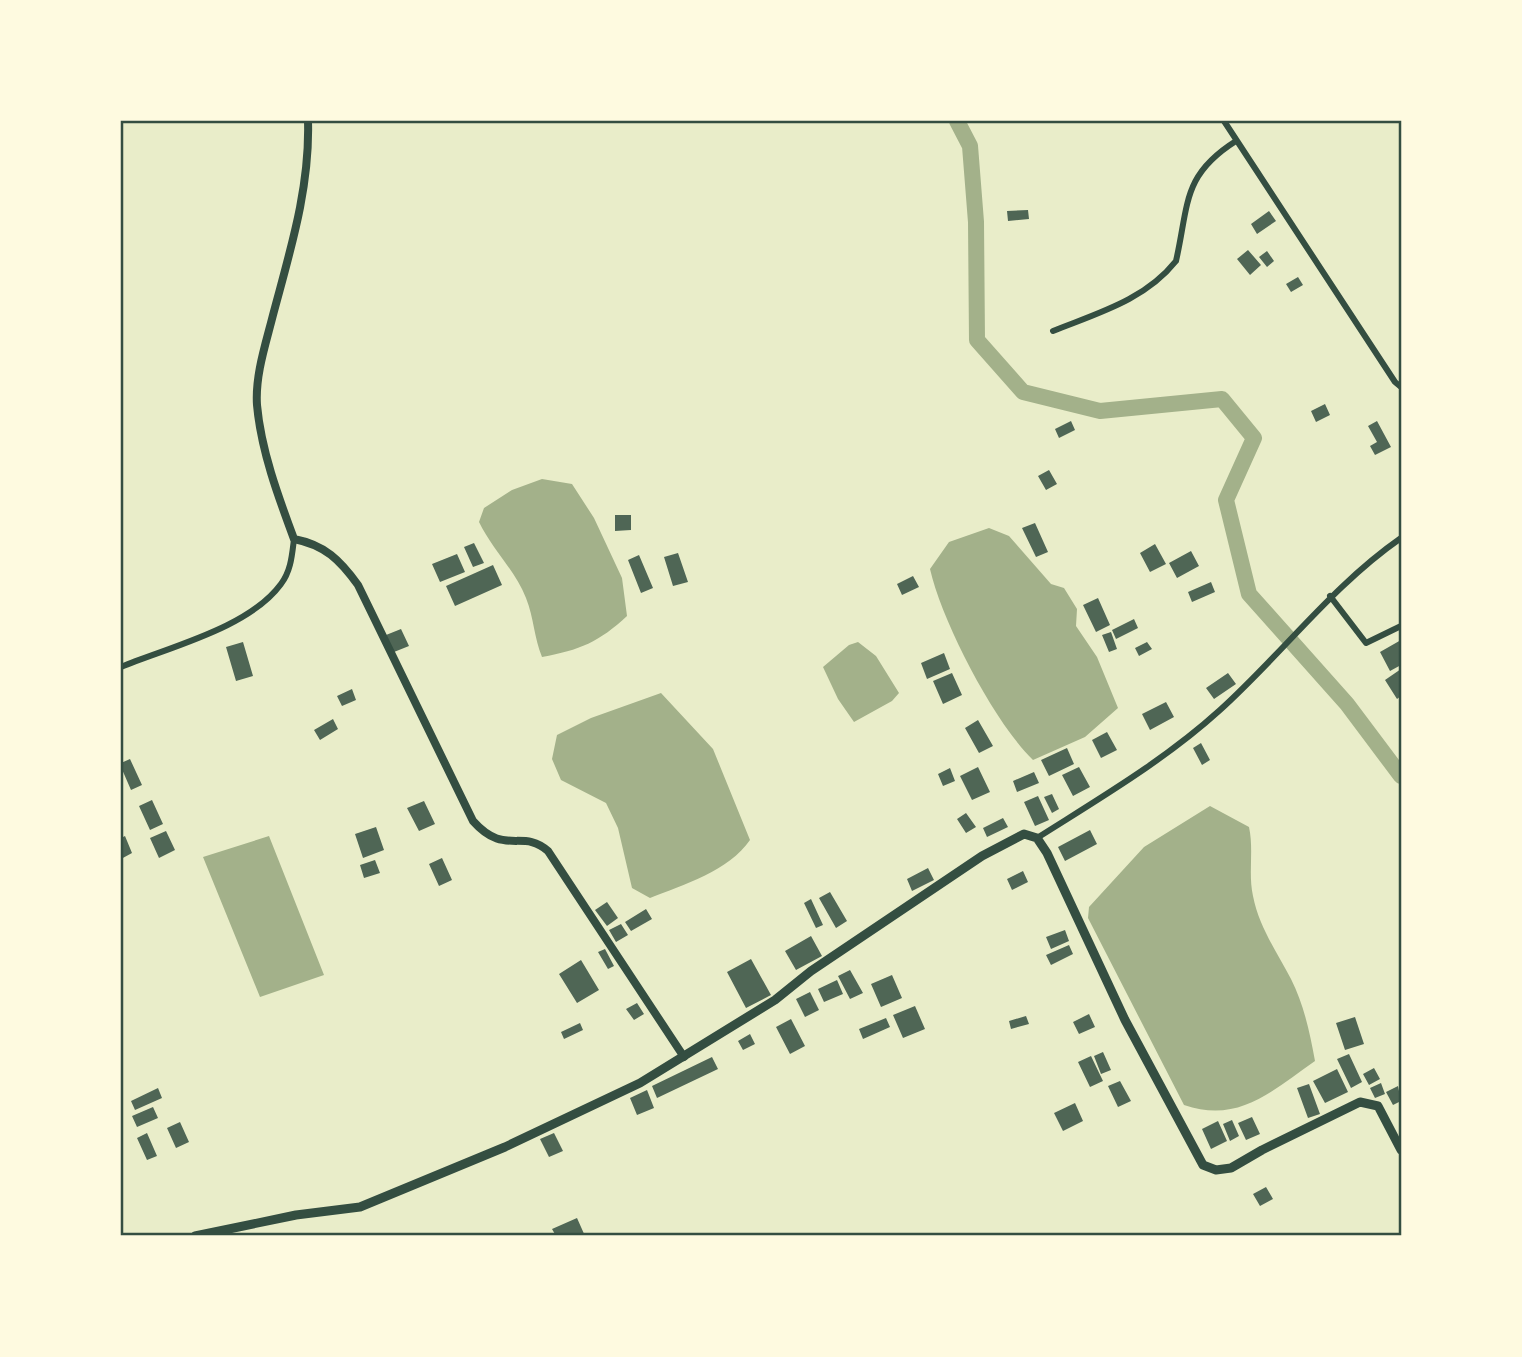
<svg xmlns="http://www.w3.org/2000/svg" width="1522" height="1357" viewBox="0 0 1522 1357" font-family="Cabin,sans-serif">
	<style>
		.water { fill: #a3b18a }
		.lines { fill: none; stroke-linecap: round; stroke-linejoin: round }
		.canal { stroke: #a3b18a; stroke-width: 16 }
		.building { fill: #4f6655 }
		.minor { stroke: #344e41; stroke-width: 6 }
		.tertiary { stroke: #344e41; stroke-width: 8 }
		.secondary { stroke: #344e41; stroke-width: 9 }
		.neatline { fill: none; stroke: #344e41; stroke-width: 2.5 }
	</style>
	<rect width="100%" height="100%" fill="#e9edc9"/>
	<path class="water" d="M542,479L572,484L594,518L622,578L627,616C599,642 580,650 542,657C534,638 534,618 526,598C515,570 492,549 479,522L484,508L512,490Z
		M989,528L1009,536L1051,584L1064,588L1077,609L1076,626L1097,657L1118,708L1085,737L1033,760C994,722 942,622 930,569L949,542Z
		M858,642L876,656L899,693L892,701L854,722L838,699L823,667L849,645Z
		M661,693L713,749L750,840C729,871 683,885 650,898L632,888L618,828L606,803L561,780L552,759L557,735L591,718Z
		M1210,806L1249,827C1254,850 1248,874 1253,896C1259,927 1277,952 1291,979C1304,1005 1310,1033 1315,1061C1272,1091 1239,1124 1184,1105L1088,918L1089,907L1144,847Z
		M269,836L324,975L260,997L203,857Z"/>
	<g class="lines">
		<path class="canal" d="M957,121L970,146L976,222L977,340L1023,392L1100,411L1222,399L1254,438L1226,500L1249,594L1347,704L1401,776"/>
	</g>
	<path class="building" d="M1028,210L1029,219L1008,221L1007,211Z
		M1269,211L1276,221L1257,234L1251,224Z
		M1248,250L1261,265L1250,275L1237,259Z
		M1267,251L1274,261L1267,267L1259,257Z
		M1298,277L1303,285L1291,292L1286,284Z
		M1325,404L1330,415L1316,422L1311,411Z
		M1071,421L1075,430L1059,438L1055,429Z
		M1377,421L1391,447L1375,455L1370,446L1377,442L1368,426Z
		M1049,470L1057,484L1046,490L1038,476Z
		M615,515H631V530L615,531Z
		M1035,523L1048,552L1036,557L1022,528Z
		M474,543L484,563L473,567L464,547Z
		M1155,544L1166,564L1150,572L1140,553Z
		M1191,551L1199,566L1177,578L1169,563Z
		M678,553L688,582L673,586L664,557Z
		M457,554L465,572L440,582L432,564Z
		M639,555L653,588L641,593L628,560Z
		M493,565L502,585L455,606L446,586Z
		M913,576L919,587L902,595L897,584Z
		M1211,582L1215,592L1192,602L1188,592Z
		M1098,598L1110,625L1096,632L1083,605Z
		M1134,619L1138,628L1116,639L1112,630Z
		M401,629L409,646L394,652L386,635Z
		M1111,632L1117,649L1109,652L1102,635Z
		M1401,640V665L1390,671L1380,652Z
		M243,642L253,676L236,681L226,647Z
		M1147,642L1152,649L1139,656L1135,648Z
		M944,653L950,669L927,679L921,663Z
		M1401,669V696L1397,699L1385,680Z
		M952,673L962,695L943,704L933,681Z
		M1228,673L1236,684L1214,699L1206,688Z
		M352,689L356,700L342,706L337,696Z
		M1166,702L1174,717L1150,730L1142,714Z
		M333,719L338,729L320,740L314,730Z
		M978,720L993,746L979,753L965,728Z
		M1107,732L1117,750L1101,758L1092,740Z
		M1201,743L1210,760L1202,765L1193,748Z
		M1067,748L1074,764L1049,776L1041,760Z
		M130,759L142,785L131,790L121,767V763Z
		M978,767L990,792L972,800L960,776Z
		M1079,767L1090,787L1073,796L1062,775Z
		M950,768L955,781L943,786L938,774Z
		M1034,772L1039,783L1017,792L1013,781Z
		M1052,794L1059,809L1052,813L1044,797Z
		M1038,796L1049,820L1035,826L1024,802Z
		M152,800L163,824L150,830L139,806Z
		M424,801L435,824L419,831L407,808Z
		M966,813L976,827L966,833L957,819Z
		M1003,818L1008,827L987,837L983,828Z
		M376,827L384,850L363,858L355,834Z
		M1090,830L1097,844L1065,861L1058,847Z
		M166,831L175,850L159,858L150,838Z
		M125,836L132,853L121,859V838Z
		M442,858L452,880L439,886L429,864Z
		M375,860L380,873L364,878L360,865Z
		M928,868L934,880L912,891L907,879Z
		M1023,871L1028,882L1012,890L1007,879Z
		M830,892L847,921L836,928L819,898Z
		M811,899L823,925L816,928L804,903Z
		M607,902L618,918L607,926L595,910Z
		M646,909L652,919L631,931L625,922Z
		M621,924L628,935L616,942L609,930Z
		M1065,930L1069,941L1051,949L1046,937Z
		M811,936L822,956L796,970L785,951Z
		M1069,945L1073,954L1051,965L1046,955Z
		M605,949L614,966L608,969L598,952Z
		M751,959L771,995L746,1008L727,972Z
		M581,960L599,990L577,1003L559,974Z
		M850,970L863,993L850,999L838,976Z
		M892,975L902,998L881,1007L871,984Z
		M837,980L843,994L824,1002L818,989Z
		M810,992L819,1010L805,1017L796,999Z
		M637,1003L644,1014L634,1020L626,1009Z
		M915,1006L925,1029L903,1038L893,1015Z
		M1089,1014L1095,1027L1079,1034L1073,1022Z
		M1026,1016L1029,1024L1011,1029L1009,1021Z
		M1355,1017L1364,1044L1345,1050L1336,1023Z
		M886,1018L890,1027L863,1039L859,1029Z
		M791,1019L805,1046L790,1054L776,1027Z
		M580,1023L583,1030L564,1039L561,1032Z
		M750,1034L755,1044L743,1050L738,1041Z
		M1103,1052L1111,1070L1101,1074L1094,1056Z
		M1349,1054L1362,1082L1351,1088L1337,1059Z
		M1091,1056L1103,1081L1090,1087L1078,1062Z
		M712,1057L718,1069L657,1098L652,1086Z
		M1374,1068L1380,1079L1369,1085L1363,1074Z
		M1337,1069L1348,1092L1325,1103L1313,1081Z
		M1120,1081L1131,1101L1118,1107L1108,1086Z
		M1381,1083L1385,1094L1375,1098L1370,1088Z
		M1309,1084L1320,1114L1308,1118L1297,1088Z
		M1398,1086L1401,1101L1393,1105L1386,1092Z
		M158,1088L162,1098L135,1110L131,1101Z
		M647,1090L654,1108L637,1115L630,1098Z
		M1075,1103L1083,1121L1063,1131L1054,1113Z
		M153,1107L158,1118L137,1127L132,1116Z
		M1252,1117L1260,1134L1246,1140L1238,1123Z
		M1232,1120L1239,1136L1230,1141L1223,1124Z
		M1218,1121L1227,1141L1211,1149L1202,1129Z
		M180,1122L189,1142L176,1148L167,1128Z
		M147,1133L157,1156L147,1160L137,1138Z
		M554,1133L563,1151L549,1157L540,1139Z
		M1266,1187L1273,1199L1260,1206L1253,1194Z
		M577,1218L585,1236H556L552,1229Z"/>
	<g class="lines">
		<path class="minor" d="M1224,121L1395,382L1401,387
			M1053,331C1098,313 1145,300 1176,261C1189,204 1182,175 1236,141
			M1330,596L1366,643L1401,626
			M121,667C169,647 249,628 281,584C291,571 292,555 294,539
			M1037,838C1100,798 1165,760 1220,710C1282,654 1332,586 1401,538"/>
		<path class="tertiary" d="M308,121C310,188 290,251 273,315C266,343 255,375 257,405C261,450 278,496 294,539C325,545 340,560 358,585L473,821C505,857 522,828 548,851L684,1057"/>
		<path class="secondary" d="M195,1236L296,1215L360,1207L505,1147L640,1083L775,1000L811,971L982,856L1024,834L1037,838L1047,853L1125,1020L1203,1165L1216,1170L1231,1168L1262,1150L1360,1102L1378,1106L1401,1150"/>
	</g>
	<rect width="1522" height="1357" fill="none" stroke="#fefae0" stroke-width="245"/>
	<rect x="122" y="122" width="1278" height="1112" class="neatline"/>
</svg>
